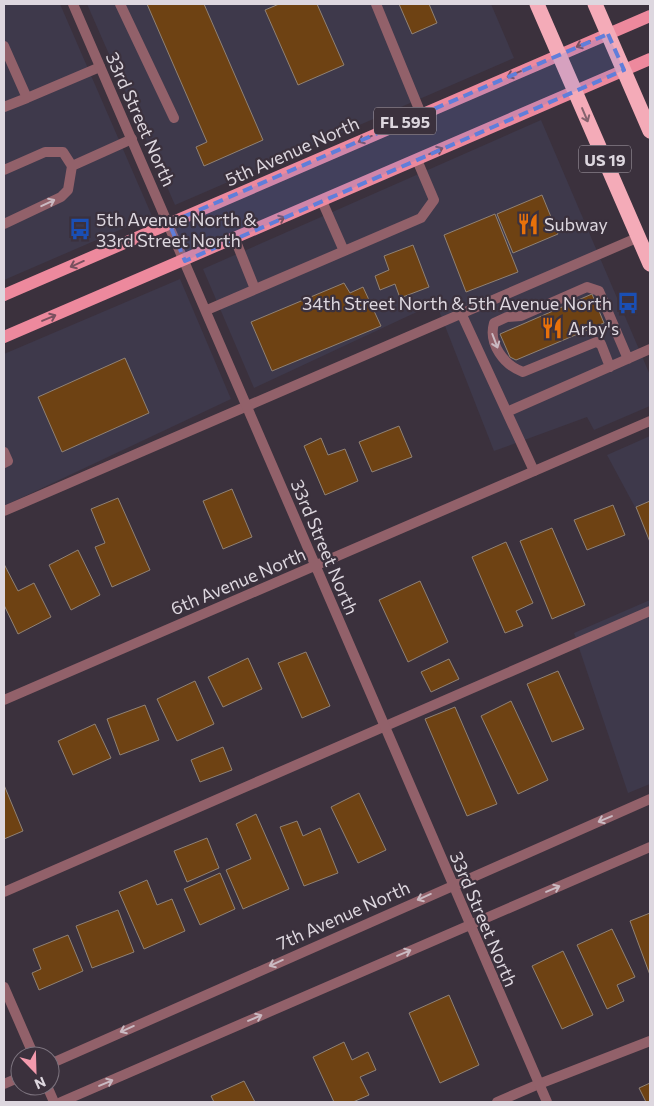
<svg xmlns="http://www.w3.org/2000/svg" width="654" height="1106" viewBox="0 0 654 1106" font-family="Commissioner,sans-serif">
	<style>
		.commercial { fill: #3e394b }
		.building { fill: #6e4213; stroke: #908275 }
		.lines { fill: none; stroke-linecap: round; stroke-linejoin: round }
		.lane { stroke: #92616a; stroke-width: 10 }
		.street { stroke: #92616a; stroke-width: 10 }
		.primary { stroke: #ed899d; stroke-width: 12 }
		.highway { stroke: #f4abb8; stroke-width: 15 }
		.oneway { stroke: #79505f }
		.oneway2 { stroke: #85626e }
		.oneway3 { stroke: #cabac2 }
		.marked { fill: #607eda; fill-opacity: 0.2; stroke: #607eda; stroke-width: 4; stroke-dasharray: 10 6; stroke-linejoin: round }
		.labels { text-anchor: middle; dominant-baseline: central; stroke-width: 4.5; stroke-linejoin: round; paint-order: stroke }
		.shield { fill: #3b313d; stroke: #aca5ae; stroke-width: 1 }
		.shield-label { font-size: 16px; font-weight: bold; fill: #ddd7df }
		.street-label { font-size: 18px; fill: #ddd7df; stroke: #3b313d }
		.poi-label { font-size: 18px; fill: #ddd7df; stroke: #3b313d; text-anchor: start }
	</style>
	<rect width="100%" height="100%" fill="#3b313d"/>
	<path class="commercial" d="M4,4H60L152,216L4,280Z
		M87,4H491L514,58L175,205Z
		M541,120L650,375V406L594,430L587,417L494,451L436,303L254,388L203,269Z
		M180,279L231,399L4,506V354Z
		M650,436V535L607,455Z
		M650,600V784L628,793L574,633Z"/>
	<path class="building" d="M147,4H204L263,140L204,166L196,147L207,142Z
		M279,4H317L344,65L298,85L265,10Z
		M399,4H429L437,23L412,34Z
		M542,195L558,234L513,253L497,214Z
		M495,214L518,272L466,292L444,235Z
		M413,245L429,287L400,298L395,284L380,290L375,276L389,270L384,256Z
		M344,283L350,293L363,287L381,326L272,371L251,322Z
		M592,294L604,323L516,360L510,357L500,334Z
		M125,358L149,413L62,452L38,397Z
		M399,426L412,457L372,472L359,442Z
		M321,438L328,455L345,449L358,481L325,495L304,446Z
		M232,489L252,537L223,549L203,501Z
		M118,498L150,570L112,587L95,547L105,543L91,509Z
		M650,501V542L636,507Z
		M613,505L625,535L587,550L574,520Z
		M552,528L585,605L552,619L520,541Z
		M506,542L533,603L516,611L523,626L505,633L472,557Z
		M78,550L100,595L71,610L49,565Z
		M4,564L18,591L34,583L51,617L18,634L4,605Z
		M420,581L448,642L408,662L379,600Z
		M306,652L330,706L302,718L278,663Z
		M248,658L262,689L223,707L208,677Z
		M449,659L459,679L431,692L421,672Z
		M558,671L584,729L552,742L527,684Z
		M195,681L214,724L177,741L157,699Z
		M511,701L548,780L518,794L481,716Z
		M145,705L159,740L120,755L107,719Z
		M455,707L497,804L467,816L425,719Z
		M95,724L111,758L73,775L58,741Z
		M223,747L232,770L200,782L191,760Z
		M4,785L23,831L4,839Z
		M359,793L386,850L358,863L331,807Z
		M256,814L289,889L243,909L226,870L251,859L236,824Z
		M297,821L303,836L320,828L338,873L304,886L280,827Z
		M207,838L219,868L187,882L174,851Z
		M220,873L235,909L200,925L184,889Z
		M147,880L157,905L172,899L185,931L144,949L119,892Z
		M118,910L134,952L92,968L76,926Z
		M650,913V975L630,921Z
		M612,929L635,977L617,985L624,1001L607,1009L577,945Z
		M68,935L83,971L39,990L32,973L41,969L33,949Z
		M563,951L593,1015L562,1029L532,966Z
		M449,995L479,1065L440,1083L409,1013Z
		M344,1042L352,1060L368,1052L376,1070L360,1077L369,1095L353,1102H334L313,1057Z
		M244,1081L255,1102H214L211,1096Z
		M650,1083V1102H646L639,1088Z"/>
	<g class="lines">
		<path class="lane" d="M120,4L174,118
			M376,4L421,114
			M4,46L27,98L100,67
			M4,107L27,98
			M72,166L132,139
			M4,170L45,152H63L72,166L68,190L61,197L4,224
			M322,201L344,251
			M235,239L255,289
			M207,310L421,218L434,200L417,160
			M462,315L534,471
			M610,367L601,344L596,342L523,372C504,365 488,344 494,323L507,317L521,316L587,287L599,291L628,359
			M507,412L650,349
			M4,452L8,461L4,463
			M4,511L639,237
			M4,892L650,611
			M497,1102L539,1084L650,1041"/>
		<path class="street" d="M73,4L547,1102
			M4,700L650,421
			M4,987L34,1056
			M50,1064L650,799
			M4,1084L20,1077
			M47,1086L54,1102
			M61,1102L650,847"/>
		<path class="primary" d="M4,295L650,16
			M4,337L650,59"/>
		<path class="highway" d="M537,4L650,264
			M595,4L650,131"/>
	</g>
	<defs><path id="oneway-shaft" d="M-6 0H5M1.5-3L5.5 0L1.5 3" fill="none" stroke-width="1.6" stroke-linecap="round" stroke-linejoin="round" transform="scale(1.25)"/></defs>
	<g class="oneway">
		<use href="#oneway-shaft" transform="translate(583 44) rotate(157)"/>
		<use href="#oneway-shaft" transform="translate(514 74) rotate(157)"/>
		<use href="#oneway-shaft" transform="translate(365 139) rotate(156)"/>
		<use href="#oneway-shaft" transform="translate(436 151) rotate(-24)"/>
		<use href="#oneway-shaft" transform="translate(278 220) rotate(-24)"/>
		<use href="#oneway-shaft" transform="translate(77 264) rotate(156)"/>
		<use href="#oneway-shaft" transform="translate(49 318) rotate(-23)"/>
	</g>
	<use class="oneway2" href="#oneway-shaft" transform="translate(585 115) rotate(67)"/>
	<g class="oneway3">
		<use href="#oneway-shaft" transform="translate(48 203) rotate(-25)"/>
		<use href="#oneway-shaft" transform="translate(495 341) rotate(69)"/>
		<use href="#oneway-shaft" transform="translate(605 819) rotate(157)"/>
		<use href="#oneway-shaft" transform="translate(553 889) rotate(-23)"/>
		<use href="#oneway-shaft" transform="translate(424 897) rotate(156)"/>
		<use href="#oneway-shaft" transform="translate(404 953) rotate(-23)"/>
		<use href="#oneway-shaft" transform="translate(276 963) rotate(156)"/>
		<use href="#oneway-shaft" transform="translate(255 1018) rotate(-23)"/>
		<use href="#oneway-shaft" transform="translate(127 1029) rotate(156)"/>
		<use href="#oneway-shaft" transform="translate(106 1083) rotate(-23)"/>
	</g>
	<path class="marked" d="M608,34L624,70L185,261L169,223Z"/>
	<defs>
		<g id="restaurant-bare" transform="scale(1.725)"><path d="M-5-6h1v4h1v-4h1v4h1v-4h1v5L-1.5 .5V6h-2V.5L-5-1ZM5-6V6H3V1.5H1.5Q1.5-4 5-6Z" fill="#e8710a" stroke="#3b313d" stroke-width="2.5" paint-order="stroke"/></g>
		<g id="bus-bare" transform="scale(1.725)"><path d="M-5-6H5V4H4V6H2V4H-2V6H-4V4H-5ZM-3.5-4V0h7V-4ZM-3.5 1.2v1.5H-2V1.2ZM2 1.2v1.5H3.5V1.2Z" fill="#1a4fb4" stroke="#3b313d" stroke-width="2.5" paint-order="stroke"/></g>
	</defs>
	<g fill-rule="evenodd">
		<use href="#restaurant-bare" x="528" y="224"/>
		<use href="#bus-bare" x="80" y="229"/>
		<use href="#bus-bare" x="628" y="303"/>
		<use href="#restaurant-bare" x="552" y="328"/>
	</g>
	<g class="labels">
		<g class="shield">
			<rect x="374" y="107.5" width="62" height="27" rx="4"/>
			<rect x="579" y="145.5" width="52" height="27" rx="4"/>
		</g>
		<g class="shield-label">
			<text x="405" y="121">FL 595</text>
			<text x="605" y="159">US 19</text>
		</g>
		<g class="street-label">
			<text transform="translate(141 119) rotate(66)">33rd Street North</text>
			<text transform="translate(292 151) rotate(-24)">5th Avenue North</text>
			<text transform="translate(325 547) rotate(67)">33rd Street North</text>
			<text transform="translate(238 581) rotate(-23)">6th Avenue North</text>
			<text transform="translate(343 915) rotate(-24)">7th Avenue North</text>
			<text transform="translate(484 919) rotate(67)">33rd Street North</text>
		</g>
		<g class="poi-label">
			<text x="96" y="219">5th Avenue North &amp;<tspan x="96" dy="21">33rd Street North</tspan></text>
			<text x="544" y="224">Subway</text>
			<text x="612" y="303" text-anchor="end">34th Street North &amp; 5th Avenue North</text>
			<text x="568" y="328">Arby's</text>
		</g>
	</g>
	<rect width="654" height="1106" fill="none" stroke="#ddd7df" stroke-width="10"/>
	<g transform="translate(35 1071) rotate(157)"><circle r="24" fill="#3b313d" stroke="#7c737e"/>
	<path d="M0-4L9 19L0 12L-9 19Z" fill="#f29aad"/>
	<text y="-8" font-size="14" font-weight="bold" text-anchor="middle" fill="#ddd7df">N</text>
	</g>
</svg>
